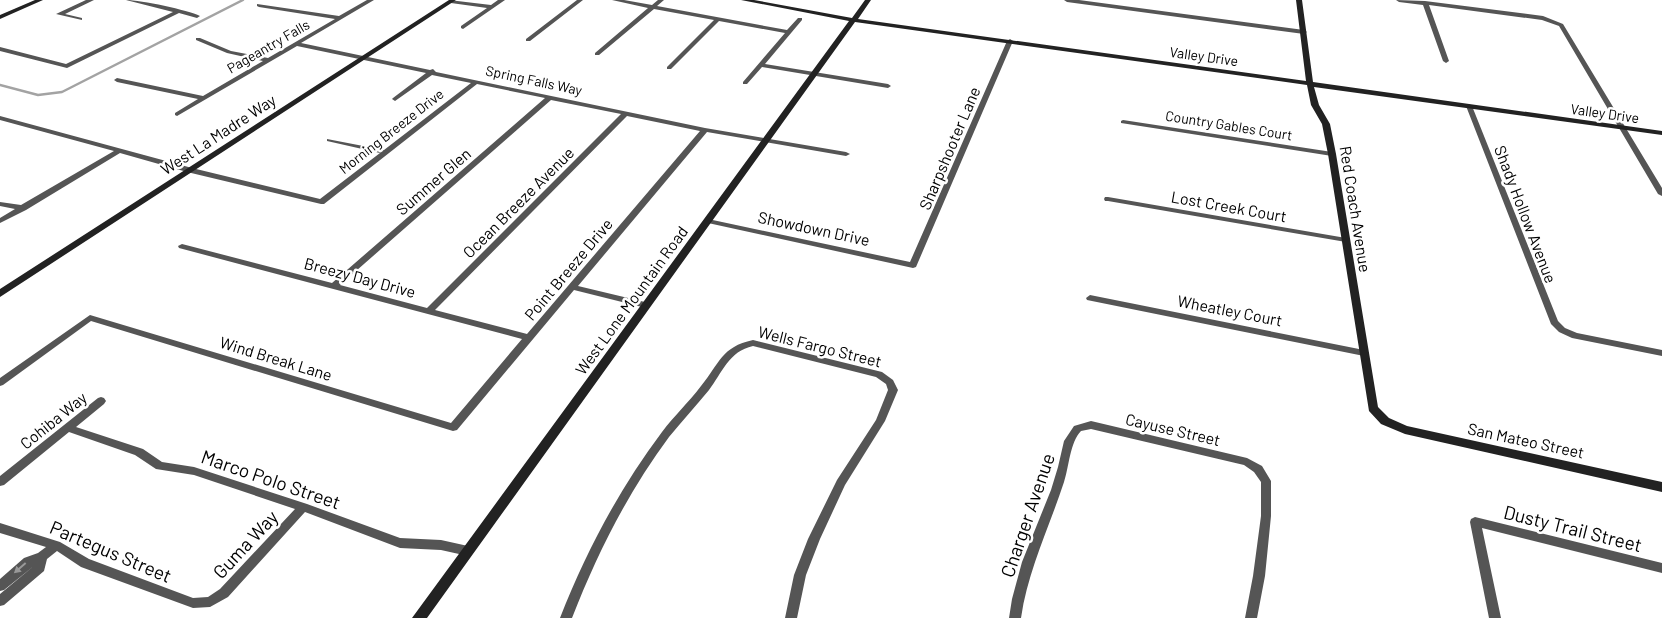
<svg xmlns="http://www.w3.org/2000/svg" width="1662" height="618" viewBox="0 0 1662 618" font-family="Barlow,sans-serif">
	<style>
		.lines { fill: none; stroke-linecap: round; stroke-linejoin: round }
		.stream { stroke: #a3a3a3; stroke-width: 2.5 }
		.street { fill: #555; fill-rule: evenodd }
		.secondary { fill: #222; fill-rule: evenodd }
		.oneway { fill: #999 }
		.labels { text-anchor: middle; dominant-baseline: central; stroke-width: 5; stroke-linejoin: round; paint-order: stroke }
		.far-street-label { font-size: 14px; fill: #000; stroke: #fff }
		.street-label { font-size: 16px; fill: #000; stroke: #fff }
		.near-street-label { font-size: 19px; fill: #000; stroke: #fff }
	</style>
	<rect width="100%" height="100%" fill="#fff"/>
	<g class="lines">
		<path class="stream" d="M0,85L38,95L62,92L243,0"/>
		<path class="street" d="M86,0H94L65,14L82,18V20L56,14Z
			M126,0C141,0 188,10 200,16L197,18L179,13L67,68L0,51V47L66,64L173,12Z
			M367,0H374L301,43L430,70L433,69L436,72L705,128L846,152L850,154L846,156L707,132L578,286L649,303L650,305L649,307L646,308L574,290L457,430L453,431L91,321L3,385L0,386V378L90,315L451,423L522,339L179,248L178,246L182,244L332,283L545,98L477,84L324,204H321L187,172L120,153L26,210L0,223V218L15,209L0,206V202L21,205L114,151L0,120V116L192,168L320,199L380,153L327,141V139L384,150L471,83L432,75L395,101L392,99L393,98L426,73L297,46L177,116L175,115V113L198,99L117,82L114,80L117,78L203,96L263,61L227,53L196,40V38H200L231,51L268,58L335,19L259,7L257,6V4L339,16ZM551,100L621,114L427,308L340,285ZM627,116L700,131L527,334L435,310Z
			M449,0L491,5L498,0H505L463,29L461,28V26L487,8L451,3L449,2Z
			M577,0H583L530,41H526V39Z
			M612,0H624L652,5L658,0H664L657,6L787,30L798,18H802V20L765,64L888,84L891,86L888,88L762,67L747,84H743V82L785,33L719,21L671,69H667V67L714,20L654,9L599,55H595V53L648,8Z
			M1064,0H1079L1304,30L1307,32L1304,34L1067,2Z
			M1396,0L1425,1L1543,16L1563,24L1662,188V196L1658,194L1559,26L1542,20L1429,5L1449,61L1446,63L1443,61L1423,5L1399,2Z
			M1010,39L1013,41L916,267L913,268L708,223L704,221L708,219L910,262L1007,41Z
			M1469,104L1472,106L1558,321L1565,328L1577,333L1662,350V356L1572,338L1559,332L1551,324L1466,106Z
			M1123,120L1332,152L1336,154L1332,156L1121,123V121Z
			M1105,197H1108L1346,238L1350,240L1346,242L1108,201H1105L1104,199Z
			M1090,295L1364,350L1367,351L1369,353L1367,355L1364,356L1087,300L1086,298Z
			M753,340L882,372L893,380L898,390L885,421L845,485L820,539L806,575L797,618H785L794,575L808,539L837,480L876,420L888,390L886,384L876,377L753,346C729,351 722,373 709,390C696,406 682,421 669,437C628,492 597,554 572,618H560C586,552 619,489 662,432C674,416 689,402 701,386C720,363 721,347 753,340Z
			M101,397L104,398L106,401L104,404L76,427L143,449L162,462L194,467L307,504L400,538L441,540L468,546L472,548L474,551L472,554L468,556L441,550L400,548L305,512L228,597L210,607L193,608L81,567L57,551L47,559L44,571L4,605L0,606V594L35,565L4,590L0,591V579L24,558L38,553L46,547L0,533V523L60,542L89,559L193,598L208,597L220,589L295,509L194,475L156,469L135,455L69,432L4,485L0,486V476L98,398Z
			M1091,421L1247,458L1262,466L1271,481V516L1265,576L1257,618H1245L1253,576L1261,516V482L1254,472L1244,465L1091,429L1081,431C1070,442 1069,467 1064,482C1049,528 1028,570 1021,618H1009L1012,599L1022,562L1051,490L1058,467L1064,441L1074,426Z
			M1475,517L1662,563V573L1482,528L1501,618H1489L1470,522L1471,519Z"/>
		<path class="secondary" d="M35,0H43L0,19V15Z
			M449,0H456L0,297V289Z
			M741,0H754L852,18L865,0H871L858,19L1306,81L1296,0H1302L1313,82L1662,131V135L1314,87L1319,105L1330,124L1336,154L1378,407L1389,418L1407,426L1662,482V492L1405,434L1381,424L1369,411L1328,154L1322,124L1311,105L1307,85L855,22L427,618H412L849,21Z"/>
	</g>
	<defs><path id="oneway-solid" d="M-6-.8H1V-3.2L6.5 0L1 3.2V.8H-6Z" transform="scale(1.25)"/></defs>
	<use class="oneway" href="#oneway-solid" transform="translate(20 568) rotate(139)"/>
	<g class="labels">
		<g class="far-street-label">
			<text transform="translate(268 46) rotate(-30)">Pageantry Falls</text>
			<text transform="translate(1204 56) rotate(8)">Valley Drive</text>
			<text transform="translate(534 80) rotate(12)">Spring Falls Way</text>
			<text transform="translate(1605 113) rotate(8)">Valley Drive</text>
			<text transform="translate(1229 125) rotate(9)">Country Gables Court</text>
			<text transform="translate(391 131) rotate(-38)">Morning Breeze Drive</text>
		</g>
		<g class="street-label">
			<text transform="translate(218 134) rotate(-33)">West La Madre Way</text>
			<text transform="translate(949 148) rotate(-67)">Sharpshooter Lane</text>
			<text transform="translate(433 181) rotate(-41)">Summer Glen</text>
			<text transform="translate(518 202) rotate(-45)">Ocean Breeze Avenue</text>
			<text transform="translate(1229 206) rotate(10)">Lost Creek Court</text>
			<text transform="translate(1356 209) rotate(81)">Red Coach Avenue</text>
			<text transform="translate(1526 214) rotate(69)">Shady Hollow Avenue</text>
			<text transform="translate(814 228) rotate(12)">Showdown Drive</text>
			<text transform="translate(568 269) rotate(-50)">Point Breeze Drive</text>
			<text transform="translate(360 277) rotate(15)">Breezy Day Drive</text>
			<text transform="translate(631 300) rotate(-54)">West Lone Mountain Road</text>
			<text transform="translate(1230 310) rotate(11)">Wheatley Court</text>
			<text transform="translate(820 346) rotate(14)">Wells Fargo Street</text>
			<text transform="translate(276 358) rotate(17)">Wind Break Lane</text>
			<text transform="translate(53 420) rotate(-39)">Cohiba Way</text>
			<text transform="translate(1173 429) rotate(13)">Cayuse Street</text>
			<text transform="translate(1526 440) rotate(12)">San Mateo Street</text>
		</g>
		<g class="near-street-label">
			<text transform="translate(271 479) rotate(19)">Marco Polo Street</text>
			<text transform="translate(1027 515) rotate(-71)">Charger Avenue</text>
			<text transform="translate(1573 528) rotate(14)">Dusty Trail Street</text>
			<text transform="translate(245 544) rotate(-47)">Guma Way</text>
			<text transform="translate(111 551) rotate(23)">Partegus Street</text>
		</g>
	</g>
</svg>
